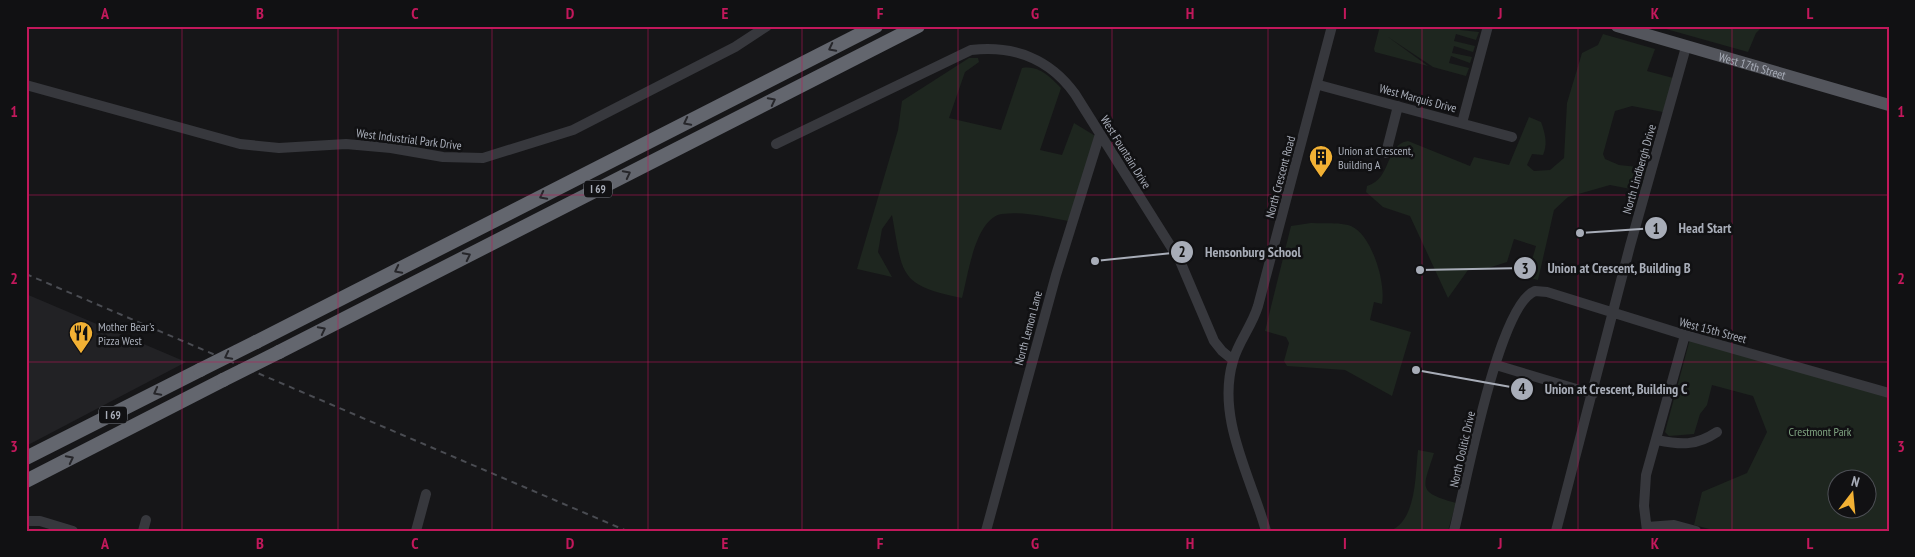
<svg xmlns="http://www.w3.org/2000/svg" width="1915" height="557" viewBox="0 0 1915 557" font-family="'PT Sans Narrow',sans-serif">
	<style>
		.built { fill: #222225 }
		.green { fill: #1e261f; fill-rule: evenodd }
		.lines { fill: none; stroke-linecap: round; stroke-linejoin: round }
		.minor { stroke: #37383d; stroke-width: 10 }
		.major { stroke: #53555c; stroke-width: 12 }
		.highway { stroke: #63666e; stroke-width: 14 }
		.rail { stroke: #4a4c52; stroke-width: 2; stroke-dasharray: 6 5; stroke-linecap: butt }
		.highway-bridge { stroke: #63666e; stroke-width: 14 }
		.oneway { stroke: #26262a }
		.grid { fill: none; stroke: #c2185b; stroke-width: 1; stroke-opacity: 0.55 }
		.labels { text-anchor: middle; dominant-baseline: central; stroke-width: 5; stroke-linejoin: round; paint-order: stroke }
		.shield { fill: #111113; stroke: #7b7e86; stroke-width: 1 }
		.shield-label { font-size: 11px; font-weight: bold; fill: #a8adb8 }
		.street-label { font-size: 12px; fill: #a8adb8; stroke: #111113 }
		.poi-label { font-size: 12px; fill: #a8adb8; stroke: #111113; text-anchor: start }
		.park-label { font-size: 12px; fill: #7fa381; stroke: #111113 }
		.leader { fill: none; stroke: #a8adb8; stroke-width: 2 }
		.callout-dot { fill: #a8adb8; stroke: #111113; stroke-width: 2 }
		.mark-label { font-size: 15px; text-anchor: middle; font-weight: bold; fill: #111 }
		.callout-label { font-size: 14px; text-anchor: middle; font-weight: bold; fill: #a8adb8; stroke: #111113; stroke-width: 5; stroke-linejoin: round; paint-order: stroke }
		.neatline { fill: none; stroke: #c2185b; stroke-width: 2 }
		.grid-label { font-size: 16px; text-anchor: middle; font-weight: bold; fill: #c2185b }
	</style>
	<rect width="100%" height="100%" fill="#161618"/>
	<path class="built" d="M26,294L186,362L26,446Z"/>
	<path class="green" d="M1380,26H1461L1460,30L1479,32L1476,40L1456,34L1454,41L1475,46L1473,52L1454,46L1452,53L1472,57L1470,63L1451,56L1449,63L1469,68L1466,76L1433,67L1388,37L1428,66L1375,52L1374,49Z
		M1667,26H1763L1756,33L1748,52L1666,29Z
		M1603,34L1655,49L1647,71L1673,78L1663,112L1632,106L1615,111L1603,154L1605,159L1619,165L1647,168L1641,191L1610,185L1568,197L1554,210L1538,280L1527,277L1536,246L1514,239L1507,262L1485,269L1468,270L1448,298L1410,216L1383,207L1366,192L1367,186C1393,178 1384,145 1408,141L1470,166L1474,157L1509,165L1529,117L1541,122C1545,133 1548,143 1543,155L1532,154L1527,165L1534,171L1550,170L1564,158L1567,103L1582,53L1598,45Z
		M969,58H978L979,62L965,72L949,118L1001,130L1022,68C1039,65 1049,76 1061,88L1040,150L1062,155L1074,123L1097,137L1068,221C1047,217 1023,211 1002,214C975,218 968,276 962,298C898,285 903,275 892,215L882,229L878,252L892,277L857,269L898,130L902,101Z
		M1311,223C1324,224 1339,222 1351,226C1372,235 1386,283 1382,304L1374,302L1370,320L1411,332L1392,396L1345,370L1287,366L1284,361L1289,343L1286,337L1265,331L1291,226Z
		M1690,339L1889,395V531H1717L1694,525L1702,492L1747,473L1767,432L1753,396L1712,385L1707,405L1700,414L1694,434L1669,436L1665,432ZM1838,480H1868V510H1838Z
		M1418,450L1434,453C1423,488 1416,492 1456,503L1448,531H1390C1417,520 1415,475 1418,450Z"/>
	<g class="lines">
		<path class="minor" d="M26,85L240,144L279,148L346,144L391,148L443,157L483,158L573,130L735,47L767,26
			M1319,85L1512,137
			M1462,123L1488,26
			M776,144L971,50C1014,45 1050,59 1075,94L1180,261L1214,341L1222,351L1233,360
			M1386,153L1398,106
			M1496,365L1593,394
			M1657,440C1681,445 1696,446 1717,432
			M26,521H40L73,531
			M1647,527L1674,525L1696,531
			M143,531L146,520
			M416,531L426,494
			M986,531L1056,275L1100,134
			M1266,531C1251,477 1216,418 1233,361C1238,342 1252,326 1258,306L1332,26
			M1454,531C1465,489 1498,305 1535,291L1547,292L1685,335L1889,393
			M1556,531L1630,246L1686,47
			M1647,531L1644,506L1646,475L1685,335"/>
		<path class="major" id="s1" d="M1617,26L1889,105"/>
		<path class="highway" d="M256,342L876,26
			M279,352L918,26
			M26,458L200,370
			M26,481L223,380"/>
		<path class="rail" d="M26,274L627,531"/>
		<path class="highway-bridge" d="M200,370L256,342
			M223,380L279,352"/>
	</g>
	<defs><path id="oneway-chevron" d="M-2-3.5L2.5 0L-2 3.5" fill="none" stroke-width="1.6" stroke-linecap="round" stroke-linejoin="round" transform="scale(1.25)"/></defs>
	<g class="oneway">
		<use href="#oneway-chevron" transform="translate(832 48) rotate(153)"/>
		<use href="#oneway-chevron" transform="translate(772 101) rotate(-27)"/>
		<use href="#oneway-chevron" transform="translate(687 122) rotate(153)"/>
		<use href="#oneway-chevron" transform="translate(627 174) rotate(-27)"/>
		<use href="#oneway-chevron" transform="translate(543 196) rotate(153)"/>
		<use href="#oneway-chevron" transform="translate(467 256) rotate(-27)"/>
		<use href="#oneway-chevron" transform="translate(398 270) rotate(153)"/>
		<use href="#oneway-chevron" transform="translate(322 330) rotate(-27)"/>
		<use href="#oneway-chevron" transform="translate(228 356) rotate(153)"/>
		<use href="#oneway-chevron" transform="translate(157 392) rotate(152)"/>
		<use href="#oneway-chevron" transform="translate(70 459) rotate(-27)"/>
	</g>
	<path class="grid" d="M182,26V531M338,26V531M492,26V531M648,26V531M802,26V531M958,26V531M1112,26V531M1268,26V531M1422,26V531M1578,26V531M1732,26V531M26,195H1889M26,362H1889"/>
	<defs>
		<g id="building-pin" transform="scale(1.25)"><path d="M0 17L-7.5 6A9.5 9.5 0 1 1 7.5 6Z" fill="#f2b134" stroke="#111113"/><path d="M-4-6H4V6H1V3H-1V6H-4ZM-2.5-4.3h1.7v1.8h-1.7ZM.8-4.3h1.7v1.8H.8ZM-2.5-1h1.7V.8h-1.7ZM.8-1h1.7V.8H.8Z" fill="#111"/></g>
		<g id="restaurant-pin" transform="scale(1.25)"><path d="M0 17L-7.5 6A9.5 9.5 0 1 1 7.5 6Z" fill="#f2b134" stroke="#111113"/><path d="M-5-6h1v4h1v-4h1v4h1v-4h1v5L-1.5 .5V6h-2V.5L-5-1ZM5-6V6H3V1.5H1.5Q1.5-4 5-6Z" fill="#111"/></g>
	</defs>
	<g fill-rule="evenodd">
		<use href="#building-pin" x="1321" y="157"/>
		<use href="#restaurant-pin" x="81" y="333"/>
	</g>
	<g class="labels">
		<g class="shield">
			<rect x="584" y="180.5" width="28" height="17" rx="4"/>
			<rect x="99" y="406.5" width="28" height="17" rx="4"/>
		</g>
		<g class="shield-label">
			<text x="598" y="189">I 69</text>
			<text x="113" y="415">I 69</text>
		</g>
		<g class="street-label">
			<text stroke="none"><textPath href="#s1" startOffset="141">West 17th Street</textPath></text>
			<text transform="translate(1418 98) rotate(15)">West Marquis Drive</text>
			<text transform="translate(409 139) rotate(7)">West Industrial Park Drive</text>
			<text transform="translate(1126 152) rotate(58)">West Fountain Drive</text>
			<text transform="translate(1639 169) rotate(-74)">North Lindbergh Drive</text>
			<text transform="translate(1280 177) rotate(-75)">North Crescent Road</text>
			<text transform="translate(1028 328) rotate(-75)">North Lemon Lane</text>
			<text transform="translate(1713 330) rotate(15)">West 15th Street</text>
			<text transform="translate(1462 449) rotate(-77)">North Oolitic Drive</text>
		</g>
		<g class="poi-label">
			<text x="1338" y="150">Union at Crescent,<tspan x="1338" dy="14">Building A</tspan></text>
			<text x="98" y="326">Mother Bear's<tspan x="98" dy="14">Pizza West</tspan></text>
		</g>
		<g class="park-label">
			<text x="1820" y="431">Crestmont Park</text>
		</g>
	</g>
	<path class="leader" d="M1580 233L1656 228M1095 261L1182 252M1420 270L1525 268M1416 370L1522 389"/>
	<g class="callout-dot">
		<circle cx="1580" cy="233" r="5"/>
		<circle cx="1095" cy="261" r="5"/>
		<circle cx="1420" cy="270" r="5"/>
		<circle cx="1416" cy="370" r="5"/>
		<circle cx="1656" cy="228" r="12"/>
		<circle cx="1182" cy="252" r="12"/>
		<circle cx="1525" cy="268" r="12"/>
		<circle cx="1522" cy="389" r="12"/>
	</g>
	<g class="mark-label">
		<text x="1656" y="234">1</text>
		<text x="1182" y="257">2</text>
		<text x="1525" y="274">3</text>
		<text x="1522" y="394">4</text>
	</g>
	<g class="callout-label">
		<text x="1705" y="233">Head Start</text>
		<text x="1253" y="257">Hensonburg School</text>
		<text x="1619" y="273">Union at Crescent, Building B</text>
		<text x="1616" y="394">Union at Crescent, Building C</text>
	</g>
	<rect width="1915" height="557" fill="none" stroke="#111113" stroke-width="55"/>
	<g transform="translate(1852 494) rotate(16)"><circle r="24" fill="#111113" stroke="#4d4f55"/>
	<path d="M0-4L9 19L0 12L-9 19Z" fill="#f2b134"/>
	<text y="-8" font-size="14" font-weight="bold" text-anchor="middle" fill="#a8adb8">N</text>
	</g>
	<rect x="28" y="28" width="1860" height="502" class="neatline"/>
	<g class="grid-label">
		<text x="105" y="19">A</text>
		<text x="260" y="19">B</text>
		<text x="415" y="19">C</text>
		<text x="570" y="19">D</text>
		<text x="725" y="19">E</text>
		<text x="880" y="19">F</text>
		<text x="1035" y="19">G</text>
		<text x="1190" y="19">H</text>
		<text x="1345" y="19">I</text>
		<text x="1500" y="19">J</text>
		<text x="1655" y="19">K</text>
		<text x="1810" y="19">L</text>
		<text x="14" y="117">1</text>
		<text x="1901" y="117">1</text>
		<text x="14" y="284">2</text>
		<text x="1901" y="284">2</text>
		<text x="14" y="452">3</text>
		<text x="1901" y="452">3</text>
		<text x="105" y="549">A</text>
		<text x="260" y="549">B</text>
		<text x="415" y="549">C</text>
		<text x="570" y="549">D</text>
		<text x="725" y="549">E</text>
		<text x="880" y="549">F</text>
		<text x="1035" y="549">G</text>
		<text x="1190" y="549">H</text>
		<text x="1345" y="549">I</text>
		<text x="1500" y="549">J</text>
		<text x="1655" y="549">K</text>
		<text x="1810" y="549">L</text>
	</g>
</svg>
